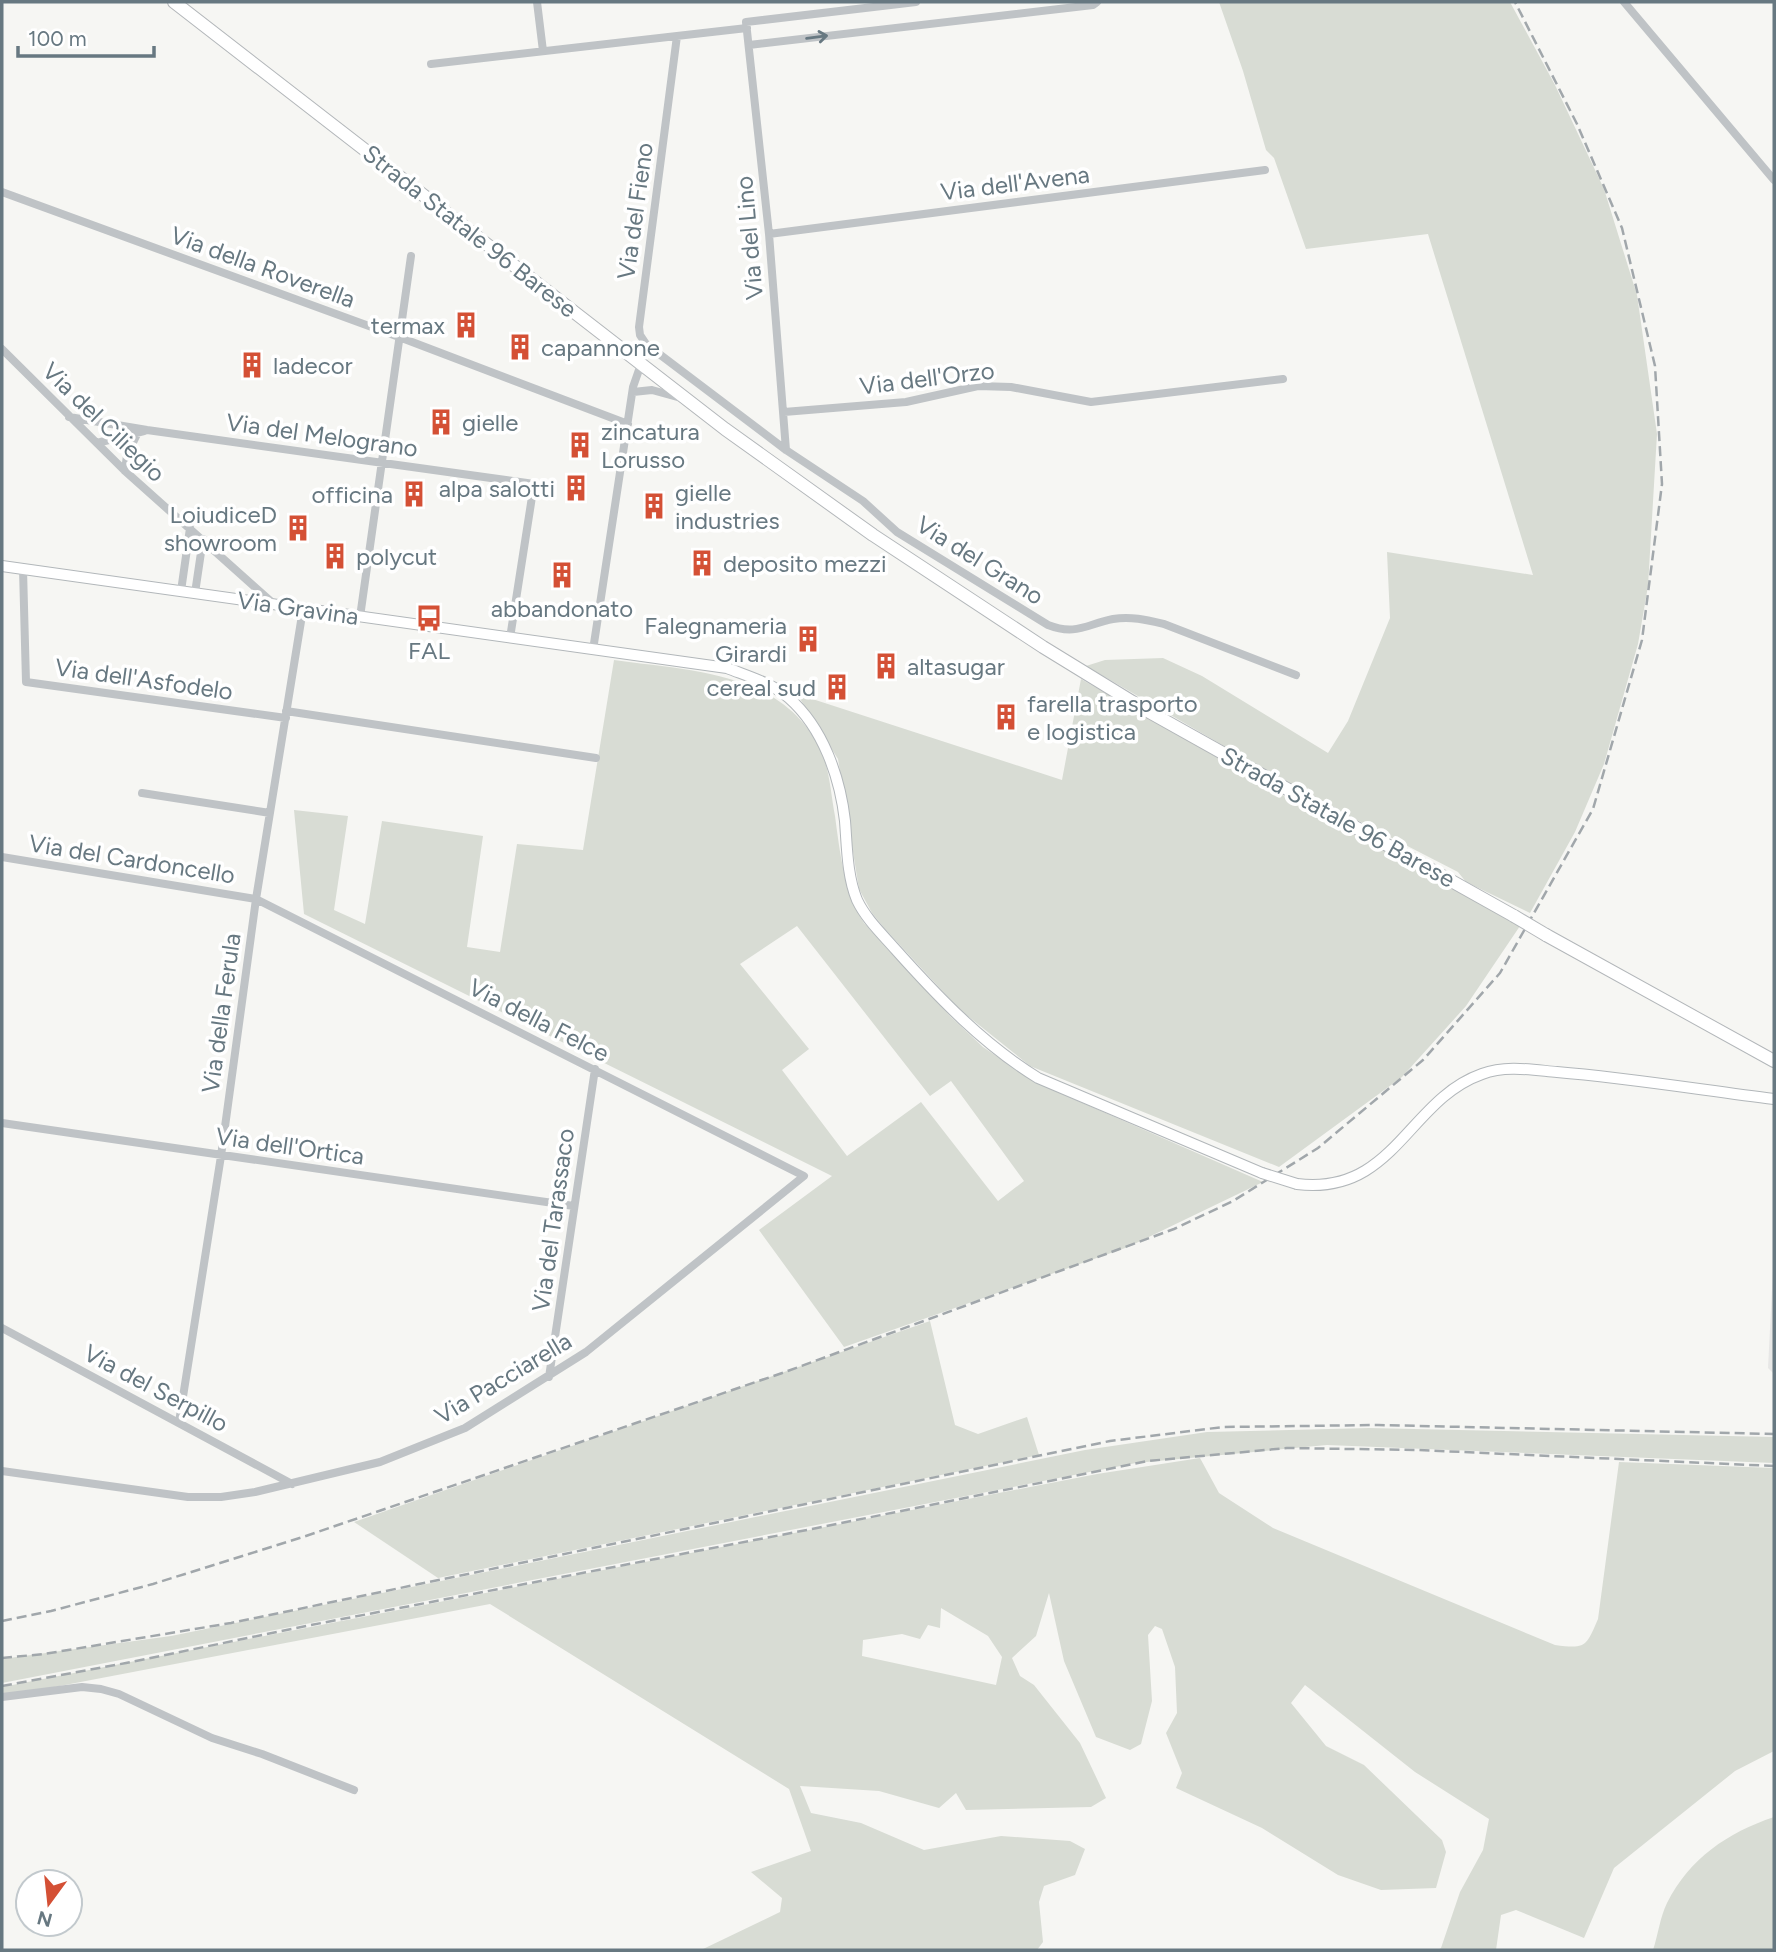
<svg xmlns="http://www.w3.org/2000/svg" width="1776" height="1952" viewBox="0 0 1776 1952" font-family="Figtree,sans-serif">
	<style>
		.built { fill: #e7e7e6 }
		.green { fill: #d8dcd4; fill-rule: evenodd }
		.lines { fill: none; stroke-linecap: round; stroke-linejoin: round }
		.secondary-casing { stroke: #b2b7ba; stroke-width: 12 }
		.primary-casing { stroke: #b3b7ba; stroke-width: 14 }
		.street { stroke: #bfc3c6; stroke-width: 8 }
		.secondary { stroke: #fff; stroke-width: 10 }
		.primary { stroke: #fff; stroke-width: 12 }
		.rail { stroke: #a1a7ab; stroke-width: 2.5; stroke-dasharray: 10 5; stroke-linecap: butt }
		.secondary-bridge-casing { stroke: #b2b7ba; stroke-width: 12; stroke-linecap: butt }
		.primary-bridge-casing { stroke: #b3b7ba; stroke-width: 14; stroke-linecap: butt }
		.secondary-bridge { stroke: #fff; stroke-width: 10 }
		.primary-bridge { stroke: #fff; stroke-width: 12 }
		.oneway { stroke: #677881 }
		.labels { text-anchor: middle; dominant-baseline: central; stroke-width: 7; stroke-linejoin: round; paint-order: stroke }
		.street-label { font-size: 24px; fill: #677881; stroke: #fff }
		.poi-label { font-size: 24px; fill: #677881; stroke: #fff; text-anchor: start }
	</style>
	<rect width="100%" height="100%" fill="#f6f6f3"/>
	<path class="built" d="M1774,1251V1374L1768,1368Z"/>
	<path class="green" d="M1219,2H1510L1555,85L1604,189L1637,295L1657,434L1648,586L1638,644L1604,764L1575,832L1530,913L1466,882L1458,872L1312,797L1086,666L1105,660L1163,658L1202,676L1328,753L1348,721L1390,618L1387,552L1533,575L1428,234L1306,249L1274,158L1266,150L1243,71Z
		M614,660C691,671 785,671 822,753C830,773 831,795 835,816C840,853 844,891 864,923L951,1017L983,1047L1035,1082L1263,1182L1128,1247L844,1347L759,1230L832,1176L304,914L294,810L348,816L334,910L365,924L382,821L483,836L467,947L500,952L517,844L583,850ZM797,926L930,1096L951,1081L1024,1181L998,1201L921,1102L847,1156L782,1070L809,1049L740,964Z
		M1081,679L1305,808L1522,923L1466,1006L1402,1077L1279,1167L1030,1066L959,1009L885,929L872,913L859,889L838,759L797,694L1062,780Z
		M930,1321L955,1425L978,1434L1027,1417L1039,1455L438,1578L354,1522Z
		M1369,1428L1774,1437V1463L1327,1445L1136,1463L2,1683V1659L171,1636L1085,1450L1207,1432Z
		M1200,1458L1219,1493L1273,1528L1555,1645C1586,1649 1586,1647 1598,1619L1619,1462L1774,1468V1751L1735,1771L1614,1868L1584,1938L1516,1910L1501,1915L1496,1950H1438L1441,1948L1460,1892L1483,1850L1489,1819L1415,1772L1305,1685L1291,1703L1326,1746L1364,1765L1442,1840L1446,1852L1436,1888L1381,1890L1338,1875L1262,1828L1176,1788L1182,1773L1166,1733L1177,1713L1175,1667L1162,1629L1155,1626L1148,1635L1152,1701L1141,1744L1130,1750L1096,1737L1064,1661L1049,1593L1036,1636L1012,1658L1020,1676L1034,1685L1080,1743L1106,1798L1091,1807L966,1810L956,1793L939,1808L879,1791L800,1786L811,1813L861,1823L924,1850L1001,1836L1070,1841L1085,1849L1075,1875L1044,1886L1039,1902L1043,1942L1037,1950H701L780,1912L782,1898L751,1872L811,1851L789,1789L490,1604L2,1697V1687L1097,1474ZM941,1608L988,1636L1002,1657L996,1685L862,1656L863,1640L902,1634L920,1639L928,1625L940,1628Z
		M1774,1817V1950H1653C1658,1935 1660,1917 1667,1903C1690,1858 1727,1833 1774,1817Z"/>
	<g class="lines">
		<g class="secondary-casing">
			<path id="secondary" d="M2,566L727,668C747,676 772,683 789,698C823,728 840,777 845,821C847,846 847,876 857,900C866,919 882,934 896,950C939,998 983,1044 1038,1078L1262,1173
				M1297,1184C1394,1196 1408,1100 1482,1074C1506,1065 1533,1070 1557,1072C1629,1078 1702,1090 1774,1099"/>
		</g>
		<g class="primary-casing">
			<path id="primary" d="M174,2L725,429L873,535L1043,647L1144,709L1514,916
				M1546,935L1774,1061"/>
		</g>
		<path class="street" d="M537,2L543,51
			M1624,2L1774,180
			M677,36L639,327L640,335L646,344L786,450L863,501L897,532L1048,625C1076,636 1087,624 1113,619C1131,616 1147,620 1164,624L1296,675
			M749,45L1093,5L1097,2
			M431,64L747,28
			M2,192L399,337L628,424
			M769,234L1265,170
			M2,349L125,471L275,605
			M633,392L652,390L681,398
			M784,412L906,402L978,386L1011,387L1091,402L1283,379
			M69,417L147,430L534,484L510,638
			M97,443L144,431
			M786,450L769,234L746,22L916,2
			M125,471L127,455L138,432
			M23,569L26,682L286,718
			M181,591L190,528
			M195,593L203,539
			M360,617L411,256
			M593,650L633,387L641,364
			M286,711L596,758
			M142,793L270,813
			M2,857L256,899L804,1176L586,1352L465,1428L380,1462L255,1492L221,1497H188L2,1471
			M2,1123L574,1206
			M2,1328L292,1484
			M549,1377L595,1069
			M179,1422L221,1156L256,899L303,609
			M2,1697L82,1687L101,1689L119,1694L212,1738L262,1754L354,1790"/>
		<use href="#secondary" class="secondary"/>
		<use href="#primary" class="primary"/>
		<path class="rail" d="M2,1621L51,1611L153,1584L303,1537L785,1372L1174,1229L1233,1201L1318,1148L1423,1060L1500,973L1593,809L1642,640L1662,484L1655,366L1622,228L1577,124L1515,2
			M2,1658L44,1654L231,1623L1110,1441L1223,1427L1378,1425L1774,1434
			M2,1686L126,1663L311,1625L812,1529L1148,1461L1287,1448L1418,1450L1774,1466"/>
		<g class="secondary-bridge-casing">
			<path id="secondary-bridge" d="M1262,1173L1297,1184"/>
		</g>
		<g class="primary-bridge-casing">
			<path id="primary-bridge" d="M1514,916L1546,935"/>
		</g>
		<use href="#secondary-bridge" class="secondary-bridge"/>
		<use href="#primary-bridge" class="primary-bridge"/>
	</g>
	<defs><path id="oneway-shaft" d="M-6 0H5M1.5-3L5.5 0L1.5 3" fill="none" stroke-width="1.6" stroke-linecap="round" stroke-linejoin="round" transform="scale(1.75)"/></defs>
	<use class="oneway" href="#oneway-shaft" transform="translate(817 37) rotate(-7)"/>
	<defs>
		<g id="building-bare" transform="scale(2.1)"><path d="M-4-6H4V6H1V3H-1V6H-4ZM-2.5-4.3h1.7v1.8h-1.7ZM.8-4.3h1.7v1.8H.8ZM-2.5-1h1.7V.8h-1.7ZM.8-1h1.7V.8H.8Z" fill="#d45035" stroke="#fff" stroke-width="2.5" paint-order="stroke"/></g>
		<g id="bus-bare" transform="scale(2.1)"><path d="M-5-6H5V4H4V6H2V4H-2V6H-4V4H-5ZM-3.5-4V0h7V-4ZM-3.5 1.2v1.5H-2V1.2ZM2 1.2v1.5H3.5V1.2Z" fill="#d45035" stroke="#fff" stroke-width="2.5" paint-order="stroke"/></g>
	</defs>
	<g fill-rule="evenodd">
		<use href="#building-bare" x="466" y="325"/>
		<use href="#building-bare" x="520" y="347"/>
		<use href="#building-bare" x="252" y="365"/>
		<use href="#building-bare" x="441" y="422"/>
		<use href="#building-bare" x="580" y="445"/>
		<use href="#building-bare" x="576" y="488"/>
		<use href="#building-bare" x="414" y="494"/>
		<use href="#building-bare" x="654" y="506"/>
		<use href="#building-bare" x="298" y="528"/>
		<use href="#building-bare" x="335" y="556"/>
		<use href="#building-bare" x="702" y="563"/>
		<use href="#building-bare" x="562" y="575"/>
		<use href="#bus-bare" x="429" y="618"/>
		<use href="#building-bare" x="808" y="639"/>
		<use href="#building-bare" x="886" y="666"/>
		<use href="#building-bare" x="837" y="687"/>
		<use href="#building-bare" x="1006" y="717"/>
	</g>
	<g class="labels">
		<g class="street-label">
			<text transform="translate(1015 183) rotate(-7)">Via dell'Avena</text>
			<text transform="translate(635 211) rotate(-82)">Via del Fieno</text>
			<text transform="translate(470 231) rotate(38)">Strada Statale 96 Barese</text>
			<text transform="translate(749 238) rotate(-95)">Via del Lino</text>
			<text transform="translate(263 267) rotate(20)">Via della Roverella</text>
			<text transform="translate(927 378) rotate(-7)">Via dell'Orzo</text>
			<text transform="translate(104 422) rotate(44)">Via del Ciliegio</text>
			<text transform="translate(322 435) rotate(8)">Via del Melograno</text>
			<text transform="translate(980 560) rotate(32)">Via del Grano</text>
			<text transform="translate(298 608) rotate(8)">Via Gravina</text>
			<text transform="translate(144 679) rotate(8)">Via dell'Asfodelo</text>
			<text transform="translate(1338 817) rotate(29)">Strada Statale 96 Barese</text>
			<text transform="translate(132 859) rotate(9)">Via del Cardoncello</text>
			<text transform="translate(221 1013) rotate(-82)">Via della Ferula</text>
			<text transform="translate(539 1020) rotate(27)">Via della Felce</text>
			<text transform="translate(290 1146) rotate(8)">Via dell'Ortica</text>
			<text transform="translate(553 1220) rotate(-82)">Via del Tarassaco</text>
			<text transform="translate(503 1378) rotate(-31)">Via Pacciarella</text>
			<text transform="translate(156 1388) rotate(28)">Via del Serpillo</text>
		</g>
		<g class="poi-label">
			<text x="445" y="325" text-anchor="end">termax</text>
			<text x="541" y="347">capannone</text>
			<text x="273" y="365">ladecor</text>
			<text x="462" y="422">gielle</text>
			<text x="601" y="431">zincatura<tspan x="601" dy="28">Lorusso</tspan></text>
			<text x="555" y="488" text-anchor="end">alpa salotti</text>
			<text x="675" y="492">gielle<tspan x="675" dy="28">industries</tspan></text>
			<text x="393" y="494" text-anchor="end">officina</text>
			<text x="277" y="514" text-anchor="end">LoiudiceD<tspan x="277" dy="28">showroom</tspan></text>
			<text x="356" y="556">polycut</text>
			<text x="723" y="563">deposito mezzi</text>
			<text x="562" y="608" text-anchor="middle">abbandonato</text>
			<text x="787" y="625" text-anchor="end">Falegnameria<tspan x="787" dy="28">Girardi</tspan></text>
			<text x="429" y="650" text-anchor="middle">FAL</text>
			<text x="907" y="666">altasugar</text>
			<text x="816" y="687" text-anchor="end">cereal sud</text>
			<text x="1027" y="703">farella trasporto<tspan x="1027" dy="28">e logistica</tspan></text>
		</g>
	</g>
	<rect width="1776" height="1952" fill="none" stroke="#677881" stroke-width="7"/>
	<g transform="translate(49 1903) rotate(195)"><circle r="33" fill="#ffffff" stroke="#c2c9cd" stroke-width="2"/>
	<path d="M0-5L12 26L0 18L-12 26Z" fill="#d45035"/>
	<text y="-10" font-size="19" font-weight="bold" text-anchor="middle" fill="#677881">N</text>
	</g>
	<path d="M18 46v10h136v-10" fill="none" stroke="#677881" stroke-width="3.5"/>
	<text x="28" y="46" font-size="21" fill="#677881" stroke="#ffffff" stroke-width="5" paint-order="stroke">100 m</text>
</svg>
